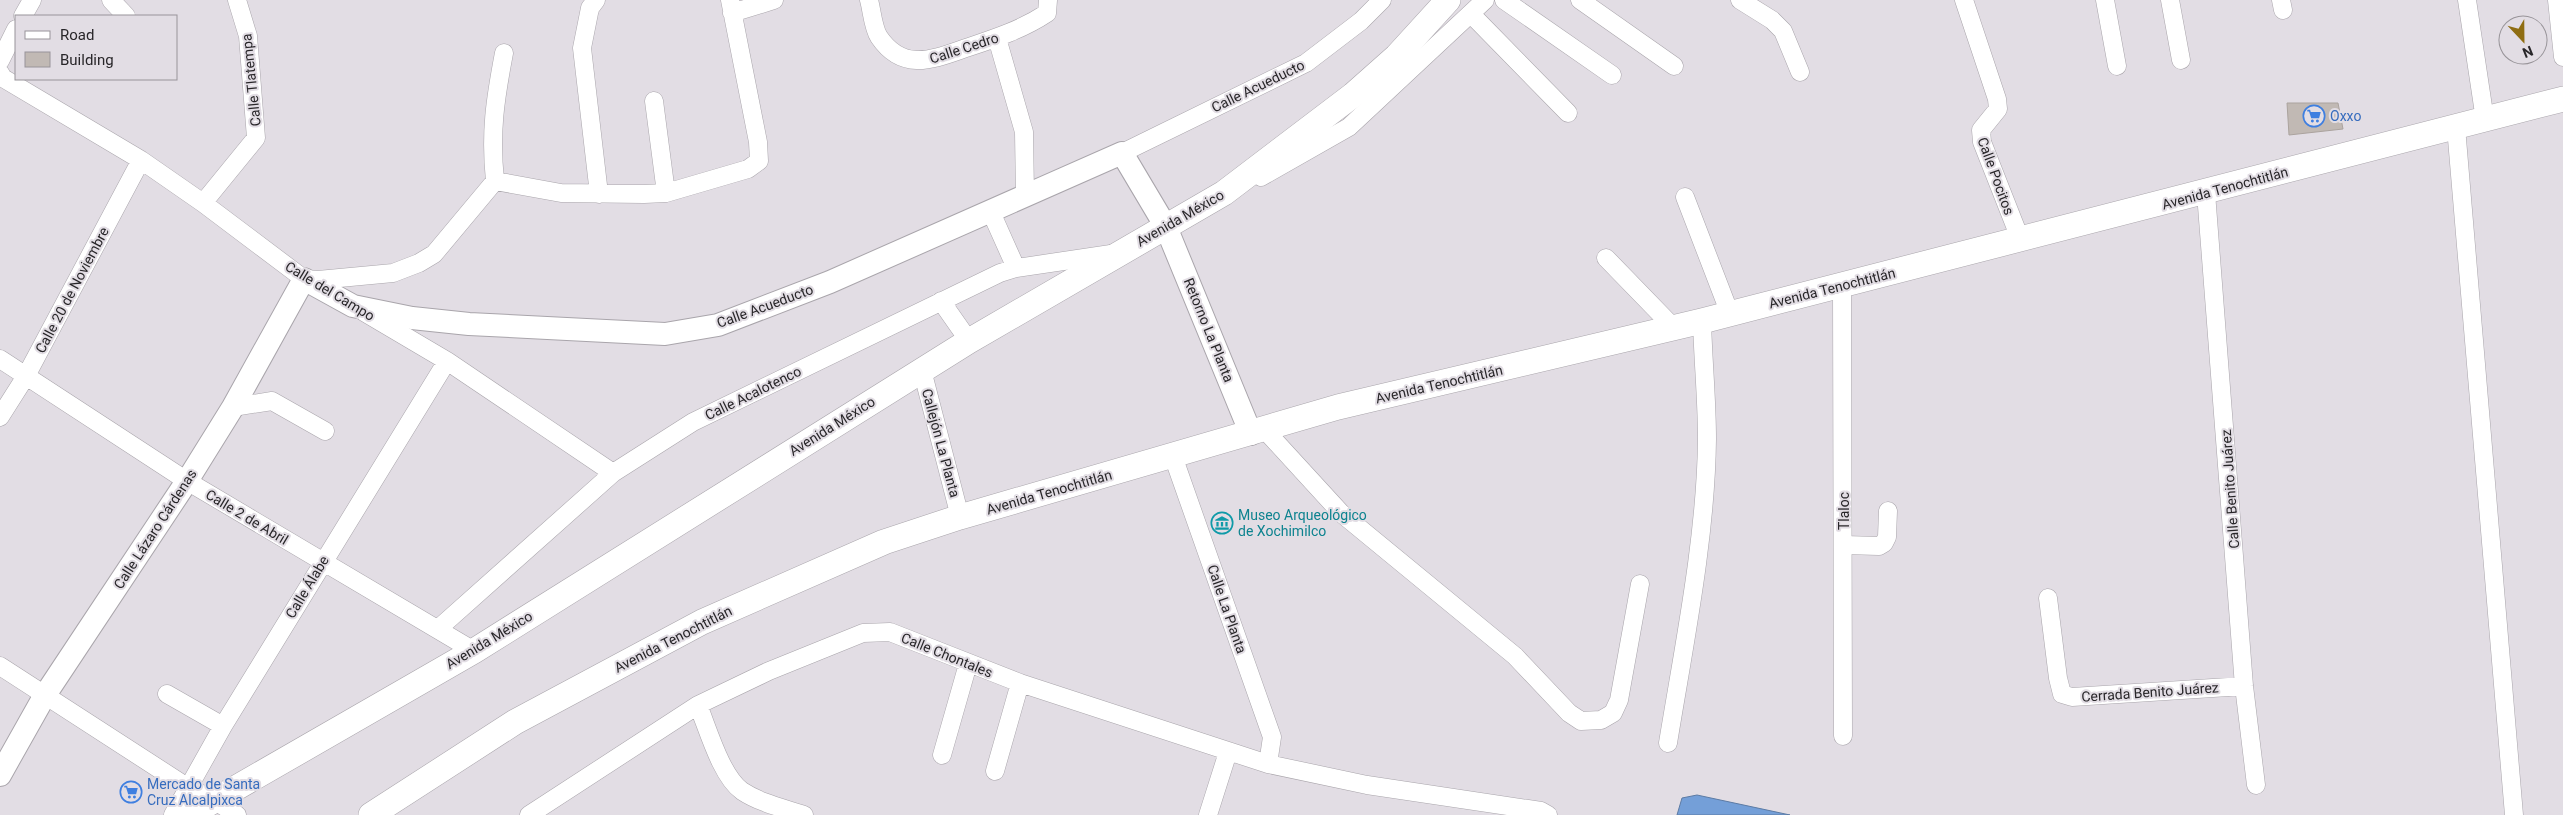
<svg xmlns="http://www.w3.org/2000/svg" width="2563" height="815" viewBox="0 0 2563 815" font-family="Roboto,sans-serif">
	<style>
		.water { fill: #749fd8; stroke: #5d7ba4 }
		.building { fill: #c1b9b4; stroke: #aba39e }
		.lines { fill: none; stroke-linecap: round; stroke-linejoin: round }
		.minor-casing { stroke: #a9a5ab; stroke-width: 19 }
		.tertiary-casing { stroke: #a9a5ab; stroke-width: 24 }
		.secondary-casing { stroke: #a9a5ab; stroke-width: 26 }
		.minor { stroke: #fff; stroke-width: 18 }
		.tertiary { stroke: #fff; stroke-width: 22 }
		.secondary { stroke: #fff; stroke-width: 25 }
		.labels { text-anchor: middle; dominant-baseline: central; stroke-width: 4; stroke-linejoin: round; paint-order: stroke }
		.street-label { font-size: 14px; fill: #282629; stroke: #e2dde4 }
		.shop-label { font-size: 14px; fill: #366cbe; stroke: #e2dde4; text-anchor: start }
		.culture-label { font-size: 14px; fill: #0d838f; stroke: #e2dde4; text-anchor: start }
	</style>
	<rect width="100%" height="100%" fill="#e2dde4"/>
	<path class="water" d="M1697,795L1790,815H1677L1682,798Z"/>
	<path class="building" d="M2287,103H2338L2343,129L2289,135Z"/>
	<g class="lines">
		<g class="minor-casing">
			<path id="minor" d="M111,0L126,16
				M596,0L590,8L582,48L599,194
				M869,0C872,11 873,28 879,37C904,74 936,58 969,47C996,38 1023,29 1047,13L1048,0
				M1504,0L1612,75
				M1580,0L1674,66
				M1740,0L1772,20L1783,31L1800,72
				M1964,0L1997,99L1998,109L1981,130L1982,142L2021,241
				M2105,0L2117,66
				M2170,0L2181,60
				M2281,0L2283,10
				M2467,0L2485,120
				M2557,0L2563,57
				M732,13L774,0
				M1472,15L1568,113
				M23,16L32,0
				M997,38L1024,132L1025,196
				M0,61L16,29
				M0,73L3,78L141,160L203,203L304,279L318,280L393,273L419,263L434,254L495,181L561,193L644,194L666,193L748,169L759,161L758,142L730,0
				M654,101L666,193
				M2456,127L2514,815
				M1122,153L1306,63L1361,21L1382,0
				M1261,177L1349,127L1485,0
				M495,181C490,133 495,100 504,53
				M2206,193L2244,686L2256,785
				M1685,197L1730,314
				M203,203L256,138L248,36L237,0
				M991,212L1016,268
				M1606,258L1674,328
				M1842,286L1843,736
				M941,301L969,341
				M364,312L447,361L613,473
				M0,359L187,481L474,651
				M922,370L960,517
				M233,407L272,401L325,431
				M0,417L26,376L141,160
				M1264,429L1341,513L1515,656L1569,713L1581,721L1601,720L1613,713L1619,700L1640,584
				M1173,456L1272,737L1268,764
				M1844,545L1879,546L1884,543L1887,537L1888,511
				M2048,598L2058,678L2062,694L2072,697L2244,686
				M439,628L613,473L693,422L1000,273L1016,268L1111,254
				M0,666L187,787L214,800L237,815
				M167,694L223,726
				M698,705C708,729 721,776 742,791C760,803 783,808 804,815
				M1668,743C1684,645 1706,538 1707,439C1707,400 1703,360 1702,321
				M942,755L968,664
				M995,771L1020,683
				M173,815L223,726L447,361
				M529,815L698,705L769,671L863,633L890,632L1020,683L1268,764L1367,785L1541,811L1548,815
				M1208,815L1228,752"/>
		</g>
		<g class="tertiary-casing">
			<path id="tertiary" d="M0,775L45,695L187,481L233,407L304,279L353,306L412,318L469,324L665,334L718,325L830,282L1122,153L1166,227L1251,434"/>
		</g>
		<g class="secondary-casing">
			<path id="secondary" d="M189,815L474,651L969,341L1224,193L1353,95L1397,56L1448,0
				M371,815L515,722L702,622L884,542L960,517L1338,407L1702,321L2563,99"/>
		</g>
		<use href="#minor" class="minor"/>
		<use href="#tertiary" class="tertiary"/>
		<use href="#secondary" class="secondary"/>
	</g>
	<defs>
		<g id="supermarket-ring" transform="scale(1.125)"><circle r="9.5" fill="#e2dde4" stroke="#3f7fe0" stroke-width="1.5"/><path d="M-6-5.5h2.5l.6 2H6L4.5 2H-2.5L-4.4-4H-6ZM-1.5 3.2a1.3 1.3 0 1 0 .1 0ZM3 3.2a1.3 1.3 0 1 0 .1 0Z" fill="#3f7fe0"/></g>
		<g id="museum-ring" transform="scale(1.125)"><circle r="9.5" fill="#e2dde4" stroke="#0f9aa8" stroke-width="1.5"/><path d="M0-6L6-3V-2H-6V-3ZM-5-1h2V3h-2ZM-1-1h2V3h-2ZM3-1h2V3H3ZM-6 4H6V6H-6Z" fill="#0f9aa8"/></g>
	</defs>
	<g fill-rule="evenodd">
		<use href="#supermarket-ring" x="2314" y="116"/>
		<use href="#museum-ring" x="1222" y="523"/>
		<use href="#supermarket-ring" x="131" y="792"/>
	</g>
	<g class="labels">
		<g class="street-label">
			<text transform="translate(964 48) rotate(-18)">Calle Cedro</text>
			<text transform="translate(251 80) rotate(-96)">Calle Tlatempa</text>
			<text transform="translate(1258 86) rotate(-26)">Calle Acueducto</text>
			<text transform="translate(1996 176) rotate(70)">Calle Pocitos</text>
			<text transform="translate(2225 188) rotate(-15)">Avenida Tenochtitlán</text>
			<text transform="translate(1180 218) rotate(-30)">Avenida México</text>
			<text transform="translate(1832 288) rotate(-14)">Avenida Tenochtitlán</text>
			<text transform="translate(72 290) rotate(-62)">Calle 20 de Noviembre</text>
			<text transform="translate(330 291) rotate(31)">Calle del Campo</text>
			<text transform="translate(765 306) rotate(-20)">Calle Acueducto</text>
			<text transform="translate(1209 330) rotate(68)">Retorno La Planta</text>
			<text transform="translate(1439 384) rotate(-13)">Avenida Tenochtitlán</text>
			<text transform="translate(753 393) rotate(-26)">Calle Acalotenco</text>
			<text transform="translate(832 426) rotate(-32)">Avenida México</text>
			<text transform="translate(941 443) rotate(75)">Callejón La Planta</text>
			<text transform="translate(2230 489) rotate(-94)">Calle Benito Juárez</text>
			<text transform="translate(1049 492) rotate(-16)">Avenida Tenochtitlán</text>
			<text transform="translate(1844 511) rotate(-90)">Tlaloc</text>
			<text transform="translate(247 517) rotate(31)">Calle 2 de Abril</text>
			<text transform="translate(155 529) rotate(-57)">Calle Lázaro Cárdenas</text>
			<text transform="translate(307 587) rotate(-59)">Calle Álabe</text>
			<text transform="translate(1227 609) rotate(71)">Calle La Planta</text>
			<text transform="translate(673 639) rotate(-27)">Avenida Tenochtitlán</text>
			<text transform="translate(489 640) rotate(-31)">Avenida México</text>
			<text transform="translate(947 655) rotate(22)">Calle Chontales</text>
			<text transform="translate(2150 692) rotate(-4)">Cerrada Benito Juárez</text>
		</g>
		<g class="shop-label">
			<text x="2330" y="116">Oxxo</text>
			<text x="147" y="784">Mercado de Santa<tspan x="147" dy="16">Cruz Alcalpixca</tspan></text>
		</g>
		<g class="culture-label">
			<text x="1238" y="515">Museo Arqueológico<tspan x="1238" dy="16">de Xochimilco</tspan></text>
		</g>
	</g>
	<rect x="15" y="15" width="162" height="65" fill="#e2dde4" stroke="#989499"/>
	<rect x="25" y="31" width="25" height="8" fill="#ffffff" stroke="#989499"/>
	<text x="60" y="40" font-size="15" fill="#282629">Road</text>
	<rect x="25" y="52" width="25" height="15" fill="#c1b9b4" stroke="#989499"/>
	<text x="60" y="65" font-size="15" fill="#282629">Building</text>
	<g transform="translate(2523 40) rotate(158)"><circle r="24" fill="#e2dde4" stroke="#989499"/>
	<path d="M0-4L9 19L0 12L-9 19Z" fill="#8f6d12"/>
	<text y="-8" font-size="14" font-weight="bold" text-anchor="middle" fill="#282629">N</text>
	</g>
</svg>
